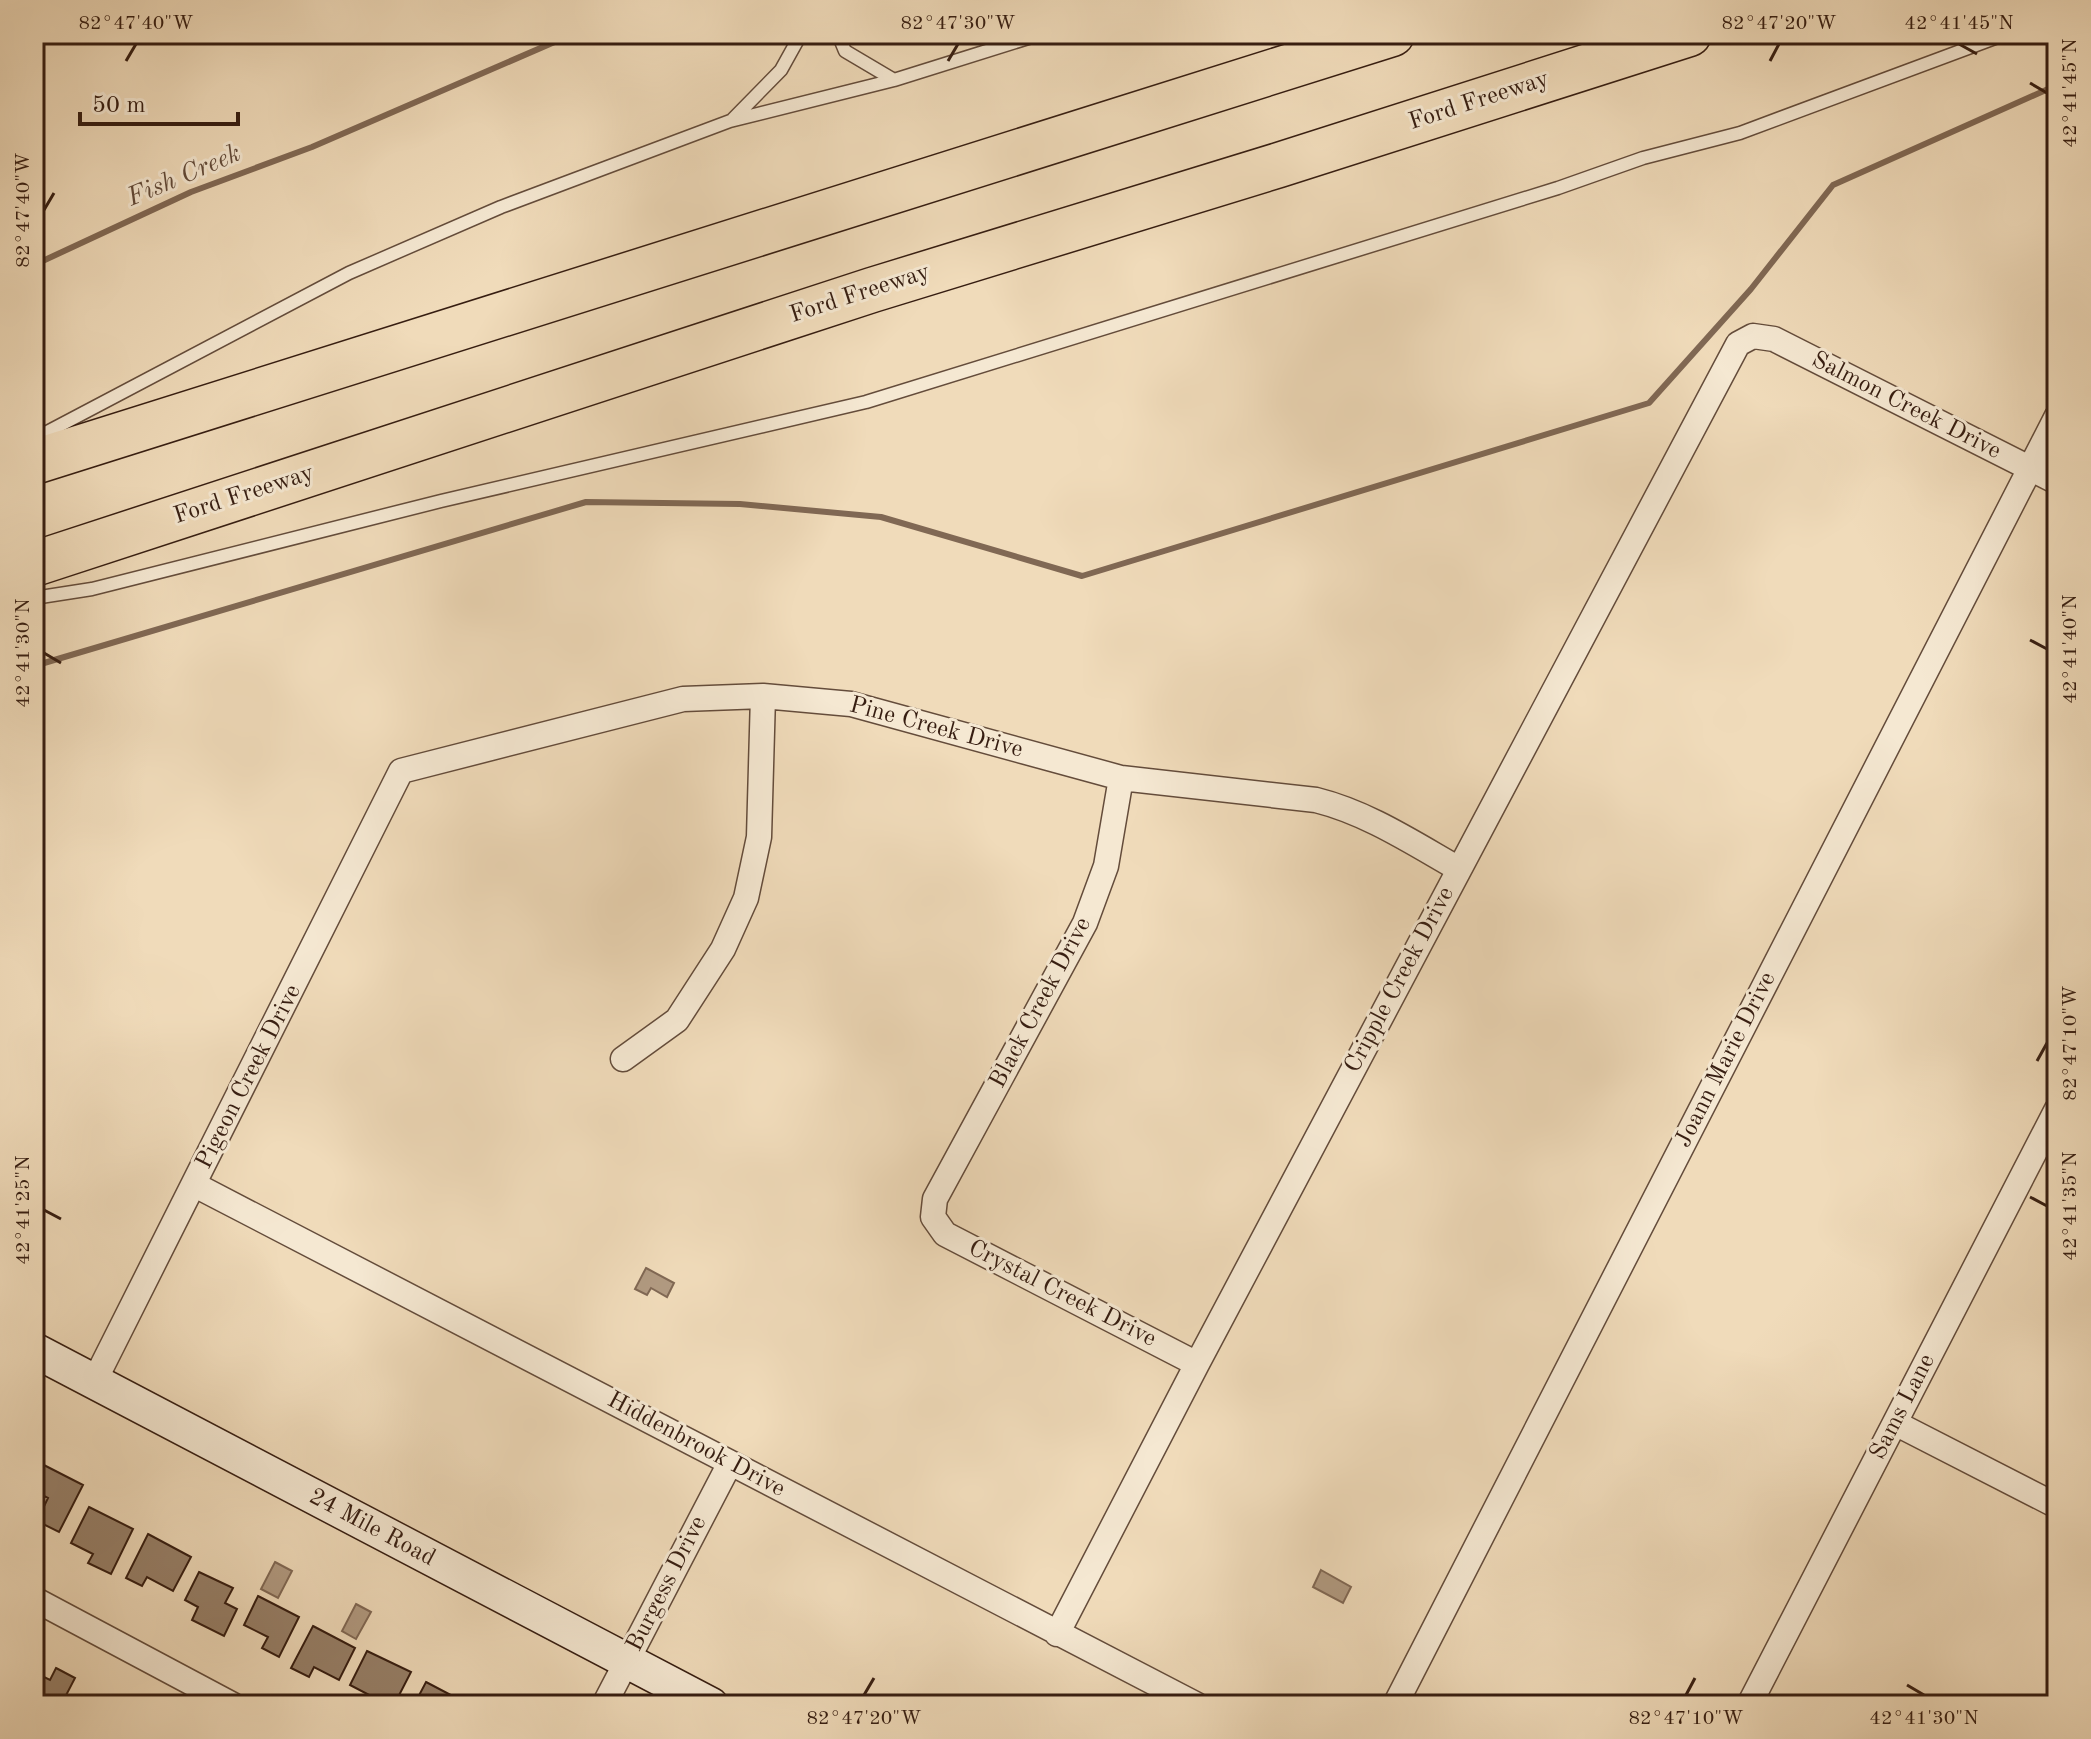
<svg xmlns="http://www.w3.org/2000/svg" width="2091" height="1739" viewBox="0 0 2091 1739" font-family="'Old Standard TT',serif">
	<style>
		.water { fill: #b19a81; stroke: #806854; stroke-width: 2 }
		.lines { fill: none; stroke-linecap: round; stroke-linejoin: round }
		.stream { stroke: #806854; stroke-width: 6 }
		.building { fill: #978069; stroke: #361d11; stroke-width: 2 }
		.lane-casing { stroke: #644c3b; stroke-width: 15 }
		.street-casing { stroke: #644c3b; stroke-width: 27 }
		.secondary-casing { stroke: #361d11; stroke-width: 37 }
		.highway-casing { stroke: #361d11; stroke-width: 47 }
		.lane { stroke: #f5e8d2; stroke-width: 12 }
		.street { stroke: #f5e8d2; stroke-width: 24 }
		.secondary { stroke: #f5e8d2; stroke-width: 34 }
		.highway { stroke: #f0dbba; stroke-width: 44 }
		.ticks { fill: none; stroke: #361d11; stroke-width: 3 }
		.labels { text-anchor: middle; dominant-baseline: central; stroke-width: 6; stroke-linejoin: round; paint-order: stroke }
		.street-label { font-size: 24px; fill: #361d11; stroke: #f5e8d2 }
		.water-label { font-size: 26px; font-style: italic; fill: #614938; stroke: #f5e8d2 }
		.neatline { fill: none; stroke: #361d11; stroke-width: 3 }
		.ticks-label { font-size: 20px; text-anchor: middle; fill: #361d11 }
	</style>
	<rect width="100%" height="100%" fill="#f0dbba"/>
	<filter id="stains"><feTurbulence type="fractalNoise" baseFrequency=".0025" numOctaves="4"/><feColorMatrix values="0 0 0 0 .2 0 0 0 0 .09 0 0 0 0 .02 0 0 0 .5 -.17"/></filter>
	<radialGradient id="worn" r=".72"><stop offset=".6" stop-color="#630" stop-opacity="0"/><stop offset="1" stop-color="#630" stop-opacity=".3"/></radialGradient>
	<path class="water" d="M646,1268L674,1283L667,1297L651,1288L647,1295L635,1289Z
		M275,1562L292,1571L278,1598L261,1589Z
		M1321,1570L1351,1587L1343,1603L1313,1587Z
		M356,1604L371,1612L356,1639L342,1631Z"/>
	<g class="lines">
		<path class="stream" d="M34,265L191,192L312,147L573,34
			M34,666L586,502L740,504L881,517L1082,576L1649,403L1751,289L1833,185L2057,85"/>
	</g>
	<path class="building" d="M36,1461L83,1485L59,1532L37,1521L48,1498L34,1491Z
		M89,1507L133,1529L111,1574L88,1563L93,1554L71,1543Z
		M148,1534L191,1557L173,1591L147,1577L142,1586L126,1578Z
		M199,1572L233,1588L225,1603L237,1609L224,1636L192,1620L198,1607L185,1600Z
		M258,1596L299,1617L279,1657L262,1648L268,1637L244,1625Z
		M313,1626L355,1648L339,1680L314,1667L309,1677L291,1668Z
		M367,1651L411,1672L394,1705H372L375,1698L350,1685Z
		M56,1668L75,1678L61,1705H34V1672L50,1680Z
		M426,1682L468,1704L467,1705H414Z"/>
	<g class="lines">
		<g class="lane-casing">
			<path id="lane" d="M838,34L845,51L894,80
				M733,119L781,70L801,34
				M34,439L349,273L501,207L730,121L894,80L1041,34
				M34,598L92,589L441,501L866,402L1558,188L1643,158L1740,133L2006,34"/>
		</g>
		<g class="street-casing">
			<path id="street" d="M1121,778L1106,866L1085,923L935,1199L933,1217L945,1234L1197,1364
				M623,1059L677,1020L723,949L746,898L759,837L763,696
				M195,1185L1197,1705
				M94,1382L401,771L683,699L763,696L851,704L1121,778L1316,800C1368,813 1413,843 1459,869
				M1895,1423L2057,1506
				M34,1599L233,1705
				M1057,1634L1197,1364L1738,344L1753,336L1774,339L2057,482
				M604,1705L730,1463
				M1395,1705L2057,416
				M1749,1705L2057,1109"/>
		</g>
		<g class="secondary-casing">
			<path id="secondary" d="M34,1350L711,1705"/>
		</g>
		<g class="highway-casing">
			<path id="highway" d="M34,462L1392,34
				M34,564L872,290L1279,165L1689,34"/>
		</g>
		<use href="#lane" class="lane"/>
		<use href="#street" class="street"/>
		<use href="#secondary" class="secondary"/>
		<use href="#highway" class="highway"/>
	</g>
	<path class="ticks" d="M1959,44L1977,54M126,61L136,44M948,61L958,44M1770,61L1779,44M2030,83L2047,93M44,210L54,193M2030,640L2047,649M44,653L61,663M2037,1061L2047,1043M2030,1197L2047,1206M44,1210L61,1219M1907,1685L1924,1695M864,1695L874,1678M1686,1695L1695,1678"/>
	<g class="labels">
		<g class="street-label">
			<text transform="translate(1479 101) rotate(-18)">Ford Freeway</text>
			<text transform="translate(860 294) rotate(-18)">Ford Freeway</text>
			<text transform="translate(1906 406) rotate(27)">Salmon Creek Drive</text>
			<text transform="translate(244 495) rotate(-18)">Ford Freeway</text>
			<text transform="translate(936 728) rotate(15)">Pine Creek Drive</text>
			<text transform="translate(1400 980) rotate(-62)">Cripple Creek Drive</text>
			<text transform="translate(1041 1003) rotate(-62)">Black Creek Drive</text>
			<text transform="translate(1726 1060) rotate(-63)">Joann Marie Drive</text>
			<text transform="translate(249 1077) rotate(-63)">Pigeon Creek Drive</text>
			<text transform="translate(1062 1294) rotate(27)">Crystal Creek Drive</text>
			<text transform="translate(1903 1407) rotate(-63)">Sams Lane</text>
			<text transform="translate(696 1445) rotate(28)">Hiddenbrook Drive</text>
			<text transform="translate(372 1528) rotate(28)">24 Mile Road</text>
			<text transform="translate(667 1584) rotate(-63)">Burgess Drive</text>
		</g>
		<g class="water-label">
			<text transform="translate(184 176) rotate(-23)">Fish Creek</text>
		</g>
	</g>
	<rect width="2091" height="1739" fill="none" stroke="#f0dbba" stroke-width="88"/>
	<path d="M80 112v12h158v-12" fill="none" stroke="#361d11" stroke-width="4"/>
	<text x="92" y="112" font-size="24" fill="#361d11" stroke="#f5e8d2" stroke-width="6" paint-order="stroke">50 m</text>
	<rect x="44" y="44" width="2003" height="1651" class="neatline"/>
	<g class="ticks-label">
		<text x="136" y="29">82°47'40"W</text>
		<text x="958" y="29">82°47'30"W</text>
		<text x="1779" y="29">82°47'20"W</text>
		<text x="1959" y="29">42°41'45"N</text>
		<text transform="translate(2069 93) rotate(-90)" y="7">42°41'45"N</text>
		<text transform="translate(22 210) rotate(-90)" y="7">82°47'40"W</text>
		<text transform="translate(2069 649) rotate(-90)" y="7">42°41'40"N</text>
		<text transform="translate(22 653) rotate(-90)" y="7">42°41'30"N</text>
		<text transform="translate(2069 1043) rotate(-90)" y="7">82°47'10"W</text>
		<text transform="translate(2069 1206) rotate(-90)" y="7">42°41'35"N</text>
		<text transform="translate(22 1210) rotate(-90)" y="7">42°41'25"N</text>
		<text x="864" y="1724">82°47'20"W</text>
		<text x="1686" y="1724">82°47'10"W</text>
		<text x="1924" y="1724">42°41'30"N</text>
	</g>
	<rect width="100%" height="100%" filter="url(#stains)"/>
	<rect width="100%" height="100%" fill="url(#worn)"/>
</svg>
